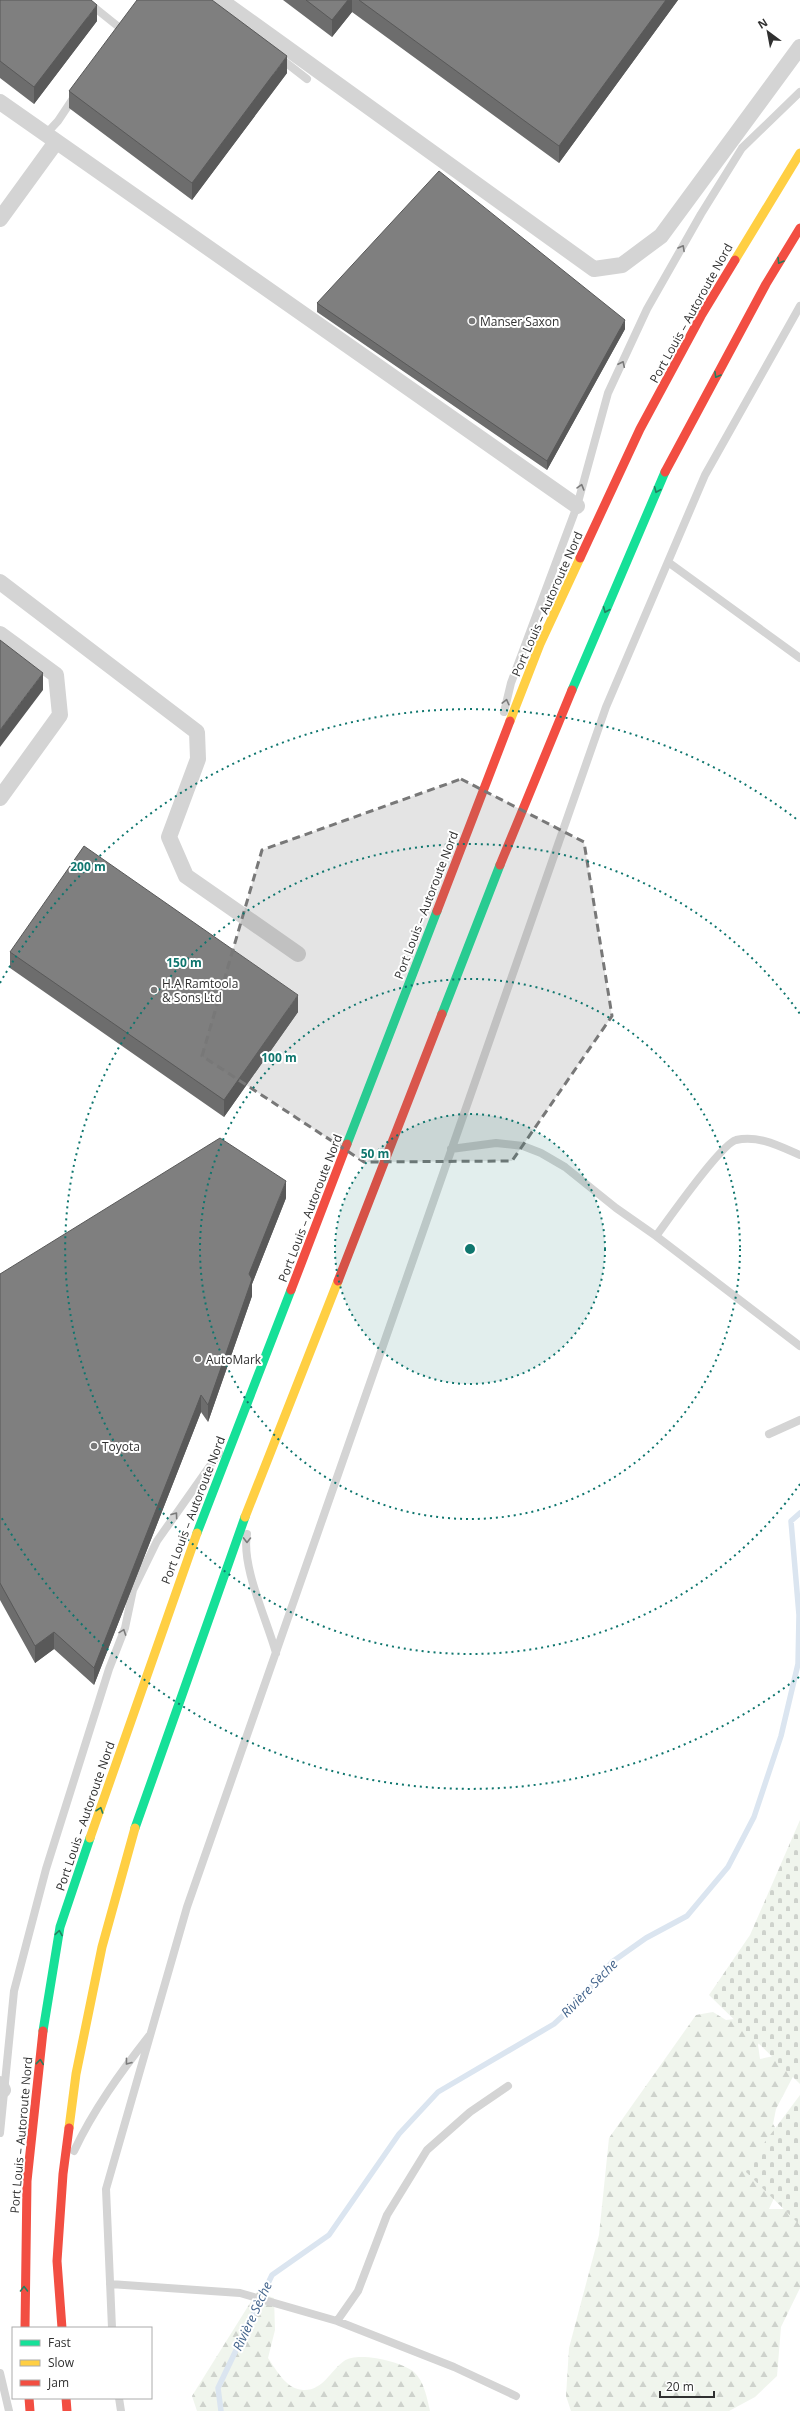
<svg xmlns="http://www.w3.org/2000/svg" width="800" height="2411" viewBox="0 0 800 2411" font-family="'Open Sans',sans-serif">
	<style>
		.forest { fill: url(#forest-firs) }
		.cemetery { fill: url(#cemetery-stones) }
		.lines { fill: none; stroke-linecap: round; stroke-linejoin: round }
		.stream { stroke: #dbe5f0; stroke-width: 5.5 }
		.lane { stroke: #d4d4d4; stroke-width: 8 }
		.street { stroke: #d4d4d4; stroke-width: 16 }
		.fast { stroke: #16e098; stroke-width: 9 }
		.slow { stroke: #ffcf43; stroke-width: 9 }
		.jam { stroke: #f24e42; stroke-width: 9 }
		.wall { fill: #6d6d6d }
		.shaded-wall { fill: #595959 }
		.building { fill: #7f7f7f; stroke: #595959 }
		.oneway { stroke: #7a7a7a }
		.oneway2 { stroke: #247f5f }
		.marked { fill: #787878; fill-opacity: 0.2; stroke: #787878; stroke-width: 3; stroke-dasharray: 8 5; stroke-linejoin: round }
		.ring { fill: none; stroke: #0f766e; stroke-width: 2; stroke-dasharray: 2 4 }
		.poi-dot { fill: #787878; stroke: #fff; stroke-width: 1.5 }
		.labels { text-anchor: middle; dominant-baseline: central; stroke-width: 4; stroke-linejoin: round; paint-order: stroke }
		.street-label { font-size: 12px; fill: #303030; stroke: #fff }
		.poi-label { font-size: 12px; fill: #303030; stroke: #fff; text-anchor: start }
		.water-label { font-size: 13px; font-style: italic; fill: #43648c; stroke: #fff }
		.centre { fill: #0f766e; stroke: #fff; stroke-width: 2 }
		.ring-label { font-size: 12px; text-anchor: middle; font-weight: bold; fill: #0f766e; stroke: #fff; stroke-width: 4; stroke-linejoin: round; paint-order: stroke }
	</style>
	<defs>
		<pattern id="forest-firs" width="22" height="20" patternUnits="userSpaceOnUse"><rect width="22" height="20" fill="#f0f5ed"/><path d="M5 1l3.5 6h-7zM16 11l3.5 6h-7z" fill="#ced2cc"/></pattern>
		<pattern id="cemetery-stones" width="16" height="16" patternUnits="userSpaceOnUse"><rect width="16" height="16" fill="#f0f5ed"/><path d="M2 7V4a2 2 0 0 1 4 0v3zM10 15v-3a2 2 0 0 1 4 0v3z" fill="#ced2cc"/></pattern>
	</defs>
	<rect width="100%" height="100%" fill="#fff"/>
	<path class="forest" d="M713,2012L726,2020L760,2016L764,2031L758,2045L760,2059L792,2052L798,2067L776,2109L773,2124L790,2152L788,2168L769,2209H800V2288L781,2327L777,2376L755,2397L729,2411H571L566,2396L569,2348L599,2235L609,2138L696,2015Z
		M257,2292L274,2298L275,2330L268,2358C277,2371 286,2389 303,2390C323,2391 330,2371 344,2361C358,2351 402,2362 414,2372C424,2381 427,2398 430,2411H197L192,2396Z"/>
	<path class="cemetery" d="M800,1820V2084L709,1995L750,1935Z
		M800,2095V2225L744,2170Z"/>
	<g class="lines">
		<path class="stream" d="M221,2411L218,2388L272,2275L329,2235L399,2134L438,2092L554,2024L580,2000L612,1962L646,1938L687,1916L728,1867L754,1817L781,1736L798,1664L799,1615L791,1521L800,1513"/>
		<path class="lane" d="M85,0L120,28
			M280,58L307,79
			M45,135L58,121L74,97
			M668,562L800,658
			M504,712L511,683L577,506L608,393L647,309L701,214L742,148L800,92
			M451,1149L496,1143L523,1146L541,1153L565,1167L616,1208L656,1236L800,1346
			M656,1236C668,1220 721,1144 736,1140C759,1135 779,1146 800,1155
			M769,1434L800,1420
			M247,1534C241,1566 267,1620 276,1653
			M0,2133L14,1991L46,1869L109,1669L125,1628L133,1590L157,1541L219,1453
			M74,2151C94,2109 120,2073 149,2036
			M110,2284L240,2293L337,2321L454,2367L516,2396
			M337,2321L358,2291L387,2215L427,2150L470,2112L508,2086
			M112,2328L106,2189L187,1907L606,707L705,475L800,306
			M0,2373L9,2411
			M119,2398L121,2411"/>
		<path class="street" d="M220,0L594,269L622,265L661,236L800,47
			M0,102L577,506
			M0,219L56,142
			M0,582L197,732L198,759L169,837L186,876L298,954
			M0,634L56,675L60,715L0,798
			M0,2084L3,2090"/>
		<path class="fast" d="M572,690L665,472
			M442,1014L500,865
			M347,1144L437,911
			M197,1533L291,1290
			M135,1828L245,1517
			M43,2031L60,1927L90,1838"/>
		<path class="slow" d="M735,260L800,153
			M510,721L540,644L580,558
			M245,1517L338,1281
			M90,1838L197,1533
			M69,2128L76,2074L102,1947L135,1828"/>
		<path class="jam" d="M665,472L766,284L800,228
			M580,558L640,429L701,316L735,260
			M500,865L572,690
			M437,911L510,721
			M338,1281L442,1014
			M291,1290L347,1144
			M25,2328L27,2181L43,2031
			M62,2328L57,2261L63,2174L69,2128
			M29,2398L30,2411
			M66,2398L67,2411"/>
	</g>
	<path class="wall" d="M0,0L97,21L34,104L0,78Z
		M283,0H678L559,163L352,12L332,37Z
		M287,73L192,200L69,108V91Z
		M317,303L625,329L547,470L317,312Z
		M10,952L298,1012L224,1117L10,968Z
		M286,1198L252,1284V1296L208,1422L201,1412L94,1685L54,1649L35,1663L0,1600V1274Z"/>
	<path class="shaded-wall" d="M348,0H352V12L332,37V20Z
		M666,0H678L559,163V146Z
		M97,5V21L34,104V87Z
		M287,56V73L192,200V183Z
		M625,320V329L547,470V461Z
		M43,673V690L0,747V730Z
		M298,995V1012L224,1117V1100Z
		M286,1181V1198L252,1284V1296L208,1422V1405L249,1274Z
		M201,1395V1412L94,1685V1668Z
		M54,1632V1649L35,1663V1646Z"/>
	<path class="building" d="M0,0H91L97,5L34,87L0,61Z
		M137,0H212L287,56L192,183L69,91Z
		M306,0H348L332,20Z
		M359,0H666L559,146Z
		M439,171L625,320L547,461L317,303Z
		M0,640L43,673L0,730Z
		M84,846L298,995L224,1100L10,952Z
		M220,1138L286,1181L249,1274L252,1279L208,1405L201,1395L94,1668L54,1632L35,1646L0,1583V1274Z"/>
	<defs><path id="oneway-chevron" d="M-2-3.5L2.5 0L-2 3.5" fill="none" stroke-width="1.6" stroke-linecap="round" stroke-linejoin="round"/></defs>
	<g class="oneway">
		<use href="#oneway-chevron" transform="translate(682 248) rotate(-61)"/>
		<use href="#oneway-chevron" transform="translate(622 364) rotate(-65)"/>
		<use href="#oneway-chevron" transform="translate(581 487) rotate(-74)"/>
		<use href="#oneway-chevron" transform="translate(506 702) rotate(-76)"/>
		<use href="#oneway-chevron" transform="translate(175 1515) rotate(-54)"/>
		<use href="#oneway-chevron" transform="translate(247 1540) rotate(91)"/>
		<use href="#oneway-chevron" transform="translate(123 1632) rotate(-70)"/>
		<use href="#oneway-chevron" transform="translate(128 2062) rotate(128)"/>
	</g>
	<g class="oneway2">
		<use href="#oneway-chevron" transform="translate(780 261) rotate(121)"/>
		<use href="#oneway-chevron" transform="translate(717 375) rotate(119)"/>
		<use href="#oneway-chevron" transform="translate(657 490) rotate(113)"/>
		<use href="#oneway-chevron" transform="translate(606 610) rotate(113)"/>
		<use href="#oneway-chevron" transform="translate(100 1810) rotate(-71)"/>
		<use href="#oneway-chevron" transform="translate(59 1933) rotate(-81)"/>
		<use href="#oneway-chevron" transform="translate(40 2062) rotate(-84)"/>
		<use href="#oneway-chevron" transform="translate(24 2289) rotate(-90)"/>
	</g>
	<path class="marked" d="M461,779L584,842L612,1016L512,1161L364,1162L202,1056L262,850Z"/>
	<circle cx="470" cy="1249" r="135" fill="#0f766e" fill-opacity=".12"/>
	<g class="ring">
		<circle cx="470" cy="1249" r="135"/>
		<circle cx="470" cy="1249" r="270"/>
		<path d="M800 1484A405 405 0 1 1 800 1014"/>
		<path d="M799 1677A540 540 0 0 1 0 1515M0 983A540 540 0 0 1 799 821"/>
	</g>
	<g class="poi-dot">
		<circle cx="472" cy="321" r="4"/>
		<circle cx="154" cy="990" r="4"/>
		<circle cx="198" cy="1359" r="4"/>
		<circle cx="94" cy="1446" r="4"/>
	</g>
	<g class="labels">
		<g class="street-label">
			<text transform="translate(691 313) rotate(-61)">Port Louis – Autoroute Nord</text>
			<text transform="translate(547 604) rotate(-66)">Port Louis – Autoroute Nord</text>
			<text transform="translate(426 905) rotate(-69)">Port Louis – Autoroute Nord</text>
			<text transform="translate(310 1208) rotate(-69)">Port Louis – Autoroute Nord</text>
			<text transform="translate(193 1510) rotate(-69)">Port Louis – Autoroute Nord</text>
			<text transform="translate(85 1816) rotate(-71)">Port Louis – Autoroute Nord</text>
			<text transform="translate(21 2135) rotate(-85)">Port Louis – Autoroute Nord</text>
		</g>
		<g class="poi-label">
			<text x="480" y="321">Manser Saxon</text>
			<text x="162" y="983">H.A Ramtoola<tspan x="162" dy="14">&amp; Sons Ltd</tspan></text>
			<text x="206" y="1359">AutoMark</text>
			<text x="102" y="1446">Toyota</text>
		</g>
		<g class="water-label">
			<text transform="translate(589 1988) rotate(-46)">Rivière Sèche</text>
			<text transform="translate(252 2316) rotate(-65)">Rivière Sèche</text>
		</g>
	</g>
	<circle cx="470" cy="1249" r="6" class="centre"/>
	<g class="ring-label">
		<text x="88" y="871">200 m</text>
		<text x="184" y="967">150 m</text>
		<text x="279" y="1062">100 m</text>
		<text x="375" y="1158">50 m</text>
	</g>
	<rect x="12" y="2327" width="140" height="72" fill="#ffffff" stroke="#acacac"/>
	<rect x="20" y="2340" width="20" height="6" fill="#16e098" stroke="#acacac"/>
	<text x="48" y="2347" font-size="12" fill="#303030">Fast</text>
	<rect x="20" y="2360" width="20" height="6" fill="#ffcf43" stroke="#acacac"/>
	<text x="48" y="2367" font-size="12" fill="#303030">Slow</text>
	<rect x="20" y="2380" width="20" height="6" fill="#f24e42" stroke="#acacac"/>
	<text x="48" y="2387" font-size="12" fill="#303030">Jam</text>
	<g transform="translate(768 32) rotate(328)" stroke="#ffffff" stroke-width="3" paint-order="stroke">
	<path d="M0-3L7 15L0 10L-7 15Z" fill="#303030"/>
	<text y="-6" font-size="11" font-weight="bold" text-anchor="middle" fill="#303030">N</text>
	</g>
	<path d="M660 2391v6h54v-6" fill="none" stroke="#303030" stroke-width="2"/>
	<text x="666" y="2391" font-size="12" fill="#303030" stroke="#ffffff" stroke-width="3" paint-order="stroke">20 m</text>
</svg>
